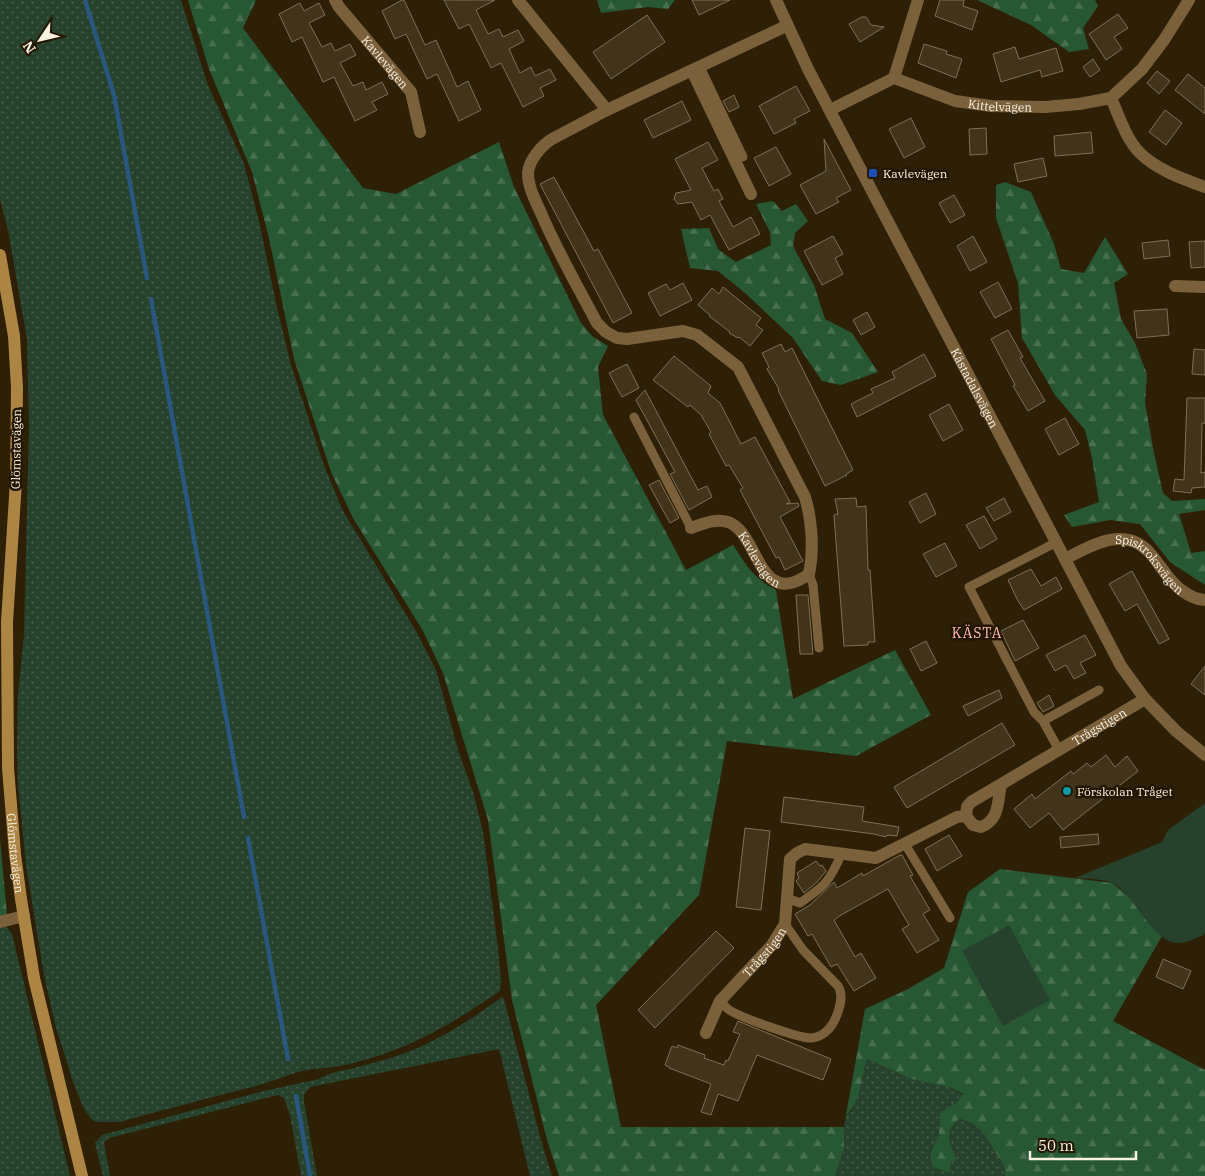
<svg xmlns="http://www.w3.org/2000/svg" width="1205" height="1176" viewBox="0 0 1205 1176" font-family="'IBM Plex Serif',serif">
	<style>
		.grass { fill: url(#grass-dots) }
		.forest { fill: url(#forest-firs) }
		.park { fill: #27422c }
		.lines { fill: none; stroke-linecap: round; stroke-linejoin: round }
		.stream { stroke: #29577d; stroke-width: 4.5 }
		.building { fill: #41341b; stroke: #7e6f54 }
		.lane { stroke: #7a613b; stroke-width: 9 }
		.street { stroke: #7a613b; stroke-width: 12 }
		.secondary { stroke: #ac8444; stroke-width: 12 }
		.transit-dot { fill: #1a4fb4; stroke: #231700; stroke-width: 2 }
		.culture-dot { fill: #0f9aa8; stroke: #231700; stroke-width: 2 }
		.labels { text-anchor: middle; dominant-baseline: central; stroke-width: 5; stroke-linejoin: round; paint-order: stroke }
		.street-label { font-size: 12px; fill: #f8f0e1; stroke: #231700 }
		.poi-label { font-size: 12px; fill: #f8f0e1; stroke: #231700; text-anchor: start }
		.neighbourhood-label { font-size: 14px; letter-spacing: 1px; fill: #fdb9b0; stroke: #231700 }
	</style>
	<defs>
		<pattern id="grass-dots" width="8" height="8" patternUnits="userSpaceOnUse" patternTransform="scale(1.25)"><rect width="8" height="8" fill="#27422c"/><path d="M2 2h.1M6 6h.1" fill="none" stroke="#475e4a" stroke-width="1.8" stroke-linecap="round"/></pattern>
		<pattern id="forest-firs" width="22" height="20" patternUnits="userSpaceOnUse" patternTransform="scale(1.25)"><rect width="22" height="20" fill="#275733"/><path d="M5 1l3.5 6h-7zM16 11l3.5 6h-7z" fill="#476f50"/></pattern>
	</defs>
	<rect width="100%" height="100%" fill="#2d2007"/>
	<path class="grass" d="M0,0H181L207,83L244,164L259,221L276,303L291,365L323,463L343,511L416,631L436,670L459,753L474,795L483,832L498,948L501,980L500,991C447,1027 403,1053 340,1066C328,1068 315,1068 302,1071C287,1075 271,1082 256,1086C210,1098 165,1109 120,1122H96L92,1120L84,1109L73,1082L55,1024L44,975L26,865L18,783L17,743L18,695L24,635L29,427L27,339L8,230L0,200Z
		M5,925L12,934L70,1176H0V927Z
		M502,997L504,999L541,1140L552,1176H530L499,1049L310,1087L304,1095V1101L317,1176H301L290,1115L284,1098L278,1095L109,1138L104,1143L110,1176H103L95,1143L102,1135L252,1094L304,1082C315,1082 325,1075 336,1072C362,1066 388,1060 413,1050C444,1037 475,1017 502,997Z
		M867,1059L911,1079L952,1088L963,1095L957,1102L940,1113L939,1133L930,1154L932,1167L950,1173L951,1163L957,1158C949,1142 944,1132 959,1119C979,1123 985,1134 994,1150C1000,1160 1005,1164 1005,1176H835L844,1149V1127L846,1115L852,1111L855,1103Z"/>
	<path class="forest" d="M188,0H256L243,28L363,188L396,194L499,142L514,187L581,323L592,336L608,346L598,367L603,415L686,570L733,545C748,567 752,577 776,590L793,699L895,650L931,715L856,756L727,741L699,895L596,1005L621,1127H844V1149L835,1176H559L547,1140L512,1000L488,820L443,673L423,631L353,518L331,472L294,359L269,238L252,172L209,69Z
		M597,0H675L668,9L648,7L601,13Z
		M977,0H1095L1098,6L1083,28L1089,49L1069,52L1031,25Z
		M1005,182L1031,192L1054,244L1061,269L1084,273L1105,237L1128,274L1114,283L1121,319L1135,343L1147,374L1145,403L1154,453L1163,493L1172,501L1205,499V510L1179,514L1191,553L1205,551V585L1170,562L1140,524L1110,520L1072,527L1064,515L1099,502L1092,458L1085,430L1055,395L1022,338L1018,283L996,218V185Z
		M773,201L782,211L796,204L808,221L795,233L793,246L814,285L825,319L852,333L878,372L841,385L822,381L793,338L745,293L718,271L690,268L681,229L709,228L718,249L736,262L771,245L770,232L756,204Z
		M0,839L7,915L0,918Z
		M1000,869L1112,883L1128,896L1162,936L1113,1021L1205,1070V1176H1005C1005,1164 1000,1160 994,1150C985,1134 979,1123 959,1119C944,1132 949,1142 957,1159L951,1163L950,1173L932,1167L930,1154L939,1133L940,1113L957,1102L963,1094L952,1088L911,1079L867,1059C861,1076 861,1104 846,1115L865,1009L908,989L944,968L968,892Z"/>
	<path class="park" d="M1205,803V934C1198,937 1187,943 1179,943C1153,943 1137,900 1117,886C1107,878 1088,879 1075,878L1162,842L1168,830Z
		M1009,925L1050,1000L1003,1026L962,951Z"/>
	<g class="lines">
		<path class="stream" d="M85,0L114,95L147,278
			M151,299L244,817
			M248,838L288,1059
			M296,1096L310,1176"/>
	</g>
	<path class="building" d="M402,0H404L425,45L436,40L457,87L468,81L481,110L459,121L437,74L427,79L406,34L395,39L382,11Z
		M444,0H495L476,10L488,34L499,29L503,37L518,30L524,41L509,49L520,73L531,67L535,76L550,69L556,80L540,88L544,96L523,107L501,63L491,68L469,24L459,29Z
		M692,0H730L699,15Z
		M940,0H964L963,6L978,11L972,30L935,16Z
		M300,3L304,11L319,3L325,15L309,23L322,47L331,43L335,51L350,44L356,55L340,63L353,86L363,82L366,90L382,82L388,94L372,102L377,110L355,121L334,77L323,82L302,37L292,42L279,14Z
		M1118,14L1128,28L1114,37L1122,49L1106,60L1089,34Z
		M647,15L665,42L611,79L593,52Z
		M862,17H866L871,25L884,27L860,42L849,24Z
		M924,44L947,51L946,54L962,59L956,78L918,63Z
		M1015,47L1019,59L1056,48L1063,71L1042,77L1040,70L1001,82L993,54Z
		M1093,59L1100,70L1090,77L1083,67Z
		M1157,71L1170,81L1159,94L1147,83Z
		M1188,74L1205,88V114L1175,90Z
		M796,86L810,111L794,119L796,123L774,134L759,106Z
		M734,95L739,107L729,112L723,101Z
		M682,101L691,120L653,138L644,120Z
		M1165,110L1182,123L1166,145L1149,132Z
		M911,118L925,147L904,158L889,129Z
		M986,128L987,154L970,155L969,129Z
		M1091,132L1093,153L1055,156L1054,136Z
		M824,139L851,190L836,198L839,202L816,214L800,185L826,171Z
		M708,142L718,160L702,168L714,191L718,189L723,199L719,201L733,227L751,217L760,234L729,250L710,215L701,220L692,202L678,204L674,199L676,193L691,190L675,159Z
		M776,147L791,174L769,186L754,158Z
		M1043,158L1047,176L1018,182L1014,164Z
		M554,177L594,251L598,249L632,313L613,323L540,184Z
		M954,195L965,215L950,223L939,203Z
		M833,236L843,254L835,258L843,274L822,285L804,251Z
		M973,236L987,262L970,271L957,246Z
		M1168,240L1170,256L1144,259L1142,243Z
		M1205,241V267L1191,268L1189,242Z
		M998,282L1012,309L995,318L980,292Z
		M683,283L692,300L660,316L648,293L666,284L670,290Z
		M723,287L761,318L756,325L763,330L750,346L739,337L738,338L729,333L730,332L709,316L710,315L698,305L712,288L719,294Z
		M1167,309L1169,335L1137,338L1134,311Z
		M867,312L875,327L861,335L853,320Z
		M1008,330L1023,357L1020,358L1045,401L1028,411L1013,386L1015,385L991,339Z
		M781,344L785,352L792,348L853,470L846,474L847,475L825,486L778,390L779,389L767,369L769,367L762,353Z
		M1194,349L1205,350V375L1192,374Z
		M924,354L936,376L857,417L851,404L873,393L871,389L895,378L892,372Z
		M674,356L711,386L708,393L720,403L741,444L755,437L790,502L786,504L798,503L799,506L780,517L803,561L785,570L779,557L776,558L740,490L743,488L729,465L726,466L709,434L711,432L701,415L690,405L688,407L653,380Z
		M627,364L639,388L622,397L609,373Z
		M645,390L698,490L707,486L712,497L689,510L670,474L675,472L636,400Z
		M1187,398H1205V423H1202L1201,473L1205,472V487L1192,488L1191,493L1173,491L1175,479L1184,480Z
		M949,404L963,430L943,441L929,415Z
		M1065,418L1079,444L1059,455L1045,429Z
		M659,480L679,518L670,523L649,485Z
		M926,493L936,514L920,523L909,502Z
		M856,498L857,507L866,506L868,570H870L875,642H868V645L844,646L835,529L834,515L838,514L835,499Z
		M1004,498L1011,512L994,521L986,508Z
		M984,516L997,539L980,549L966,525Z
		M945,543L957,566L936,577L923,554Z
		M1031,569L1041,586L1056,577L1062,589L1024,610L1017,599L1008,580Z
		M1132,571L1169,639L1159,644L1137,604L1125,611L1109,584Z
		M796,595H808L813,654H800Z
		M1023,620L1039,648L1015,661L1001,631Z
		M1085,635L1096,655L1080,663L1086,673L1074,679L1066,665L1055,671L1046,655Z
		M926,641L937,663L921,671L910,649Z
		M1205,666V695L1191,684Z
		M999,690L1002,698L968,716L963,706Z
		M1049,695L1054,706L1043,712L1037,703Z
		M1002,723L1015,745L907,808L894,787Z
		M1106,755L1115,767L1127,756L1138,771L1063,830L1049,813L1030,828L1014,809L1032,794L1035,799L1071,771L1073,774L1087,763L1091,767Z
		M784,797L864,807L862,821L899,827L897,836L887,835L886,837L874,834L781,822Z
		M745,828L770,831L761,910L736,907Z
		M1098,834L1099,844L1061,848L1060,837Z
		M949,835L962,856L937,871L925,849Z
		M900,855H902L913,875L910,876L930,910L923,914L939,940L917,953L902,929L909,925L888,889L841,915L834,920L855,957L861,953L876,978L854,991L837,964L831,967L812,934L808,936L795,914L810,905L834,882L837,888L862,873L863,876Z
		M816,861L820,866L822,865L826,871L817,882L804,893L796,881L799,878L797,873Z
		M716,931L734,948L655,1028L638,1010Z
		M1163,959L1191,971L1183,989L1156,977Z
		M738,1021L831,1059L823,1080L757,1055L738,1101L718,1094L711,1115L701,1112L711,1084L669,1068V1067L665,1065L672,1046L677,1048L678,1045L705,1055L704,1058L724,1065L726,1060L728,1061L740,1034L733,1032Z"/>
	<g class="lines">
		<path class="lane" d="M700,67L743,157
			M634,417L691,528
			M1055,543L969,587L1034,712L1043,721L1059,750
			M809,574L813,585L819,648
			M1043,721L1099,690
			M905,844L950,918
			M787,898L800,903C826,885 829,882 842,853
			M720,1001C723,1004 725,1007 728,1009C738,1017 801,1039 812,1038C826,1036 834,1024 838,1012C841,1003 843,994 838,986L803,950L785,924"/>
		<g class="street">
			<path id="s1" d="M335,0L339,7L411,92L420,132"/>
			<path d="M518,0L607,110"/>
			<path id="s2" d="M776,0L808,69L1121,666L1145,699L1176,731L1205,755"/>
			<path d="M692,71L751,194"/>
			<path d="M894,78L918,0"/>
			<path d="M1111,98C1119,116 1126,139 1140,153C1157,170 1183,179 1205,187"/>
			<path id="s3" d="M830,110L894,78L955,101L991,106L1045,107L1079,104L1111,98L1142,69L1164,40L1189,0"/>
			<path d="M1175,286L1205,287"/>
			<path id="s4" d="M691,528C703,524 715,518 728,522C759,532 758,611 809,574C814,550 812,520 805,497L738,367L697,335L683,331L627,339L617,338L606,332L597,323C578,287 557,251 541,213C535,200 528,187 528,173C529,160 541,146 552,139L607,110L786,26"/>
			<path id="s5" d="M1065,559C1090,546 1124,525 1149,552C1160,564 1167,579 1181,590C1188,595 1196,600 1205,600"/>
			<path d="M966,816L973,825L981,827C1000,819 997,803 1001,785"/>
			<path d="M0,922L24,916"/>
			<path id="s6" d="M706,1033L720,1001L772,945L785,924L790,859L797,853L805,849L876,858L957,817L966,816L967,807L971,802L1145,699"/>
		</g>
		<path class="secondary" id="s7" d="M0,255L14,336L17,388L16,481L7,622L8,768L15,854L21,899L34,978L82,1176"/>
	</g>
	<rect class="transit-dot" x="868" y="168" width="10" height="10" rx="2.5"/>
	<circle class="culture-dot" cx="1067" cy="791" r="5"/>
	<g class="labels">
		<g class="street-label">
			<text stroke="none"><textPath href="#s1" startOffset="80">Kavlevägen</textPath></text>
			<text stroke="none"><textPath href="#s3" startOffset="182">Kittelvägen</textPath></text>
			<text stroke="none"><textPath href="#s2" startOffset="436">Kästadalsvägen</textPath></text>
			<text transform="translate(16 449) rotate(-89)">Glömstavägen</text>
			<text stroke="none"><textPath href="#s4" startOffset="88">Kavlevägen</textPath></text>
			<text stroke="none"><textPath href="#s5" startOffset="99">Spiskroksvägen</textPath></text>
			<text stroke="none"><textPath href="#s6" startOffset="555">Trågstigen</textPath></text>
			<text stroke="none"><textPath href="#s7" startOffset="600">Glömstavägen</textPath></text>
			<text stroke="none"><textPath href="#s6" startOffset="101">Trågstigen</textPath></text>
		</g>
		<g class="poi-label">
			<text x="883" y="173">Kavlevägen</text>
			<text x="1077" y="791">Förskolan Tråget</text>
		</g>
		<g class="neighbourhood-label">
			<text x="977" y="633">KÄSTA</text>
		</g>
	</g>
	<g transform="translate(40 40) rotate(235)" stroke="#231700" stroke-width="4" paint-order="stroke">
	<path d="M0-4L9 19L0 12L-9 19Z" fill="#f8f0e1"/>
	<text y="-8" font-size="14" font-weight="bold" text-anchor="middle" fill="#f8f0e1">N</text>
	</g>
	<path d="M1030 1151v8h106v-8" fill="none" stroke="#f8f0e1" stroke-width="2.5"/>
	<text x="1038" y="1151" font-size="15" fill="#f8f0e1" stroke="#231700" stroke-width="4" paint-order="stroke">50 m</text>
</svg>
